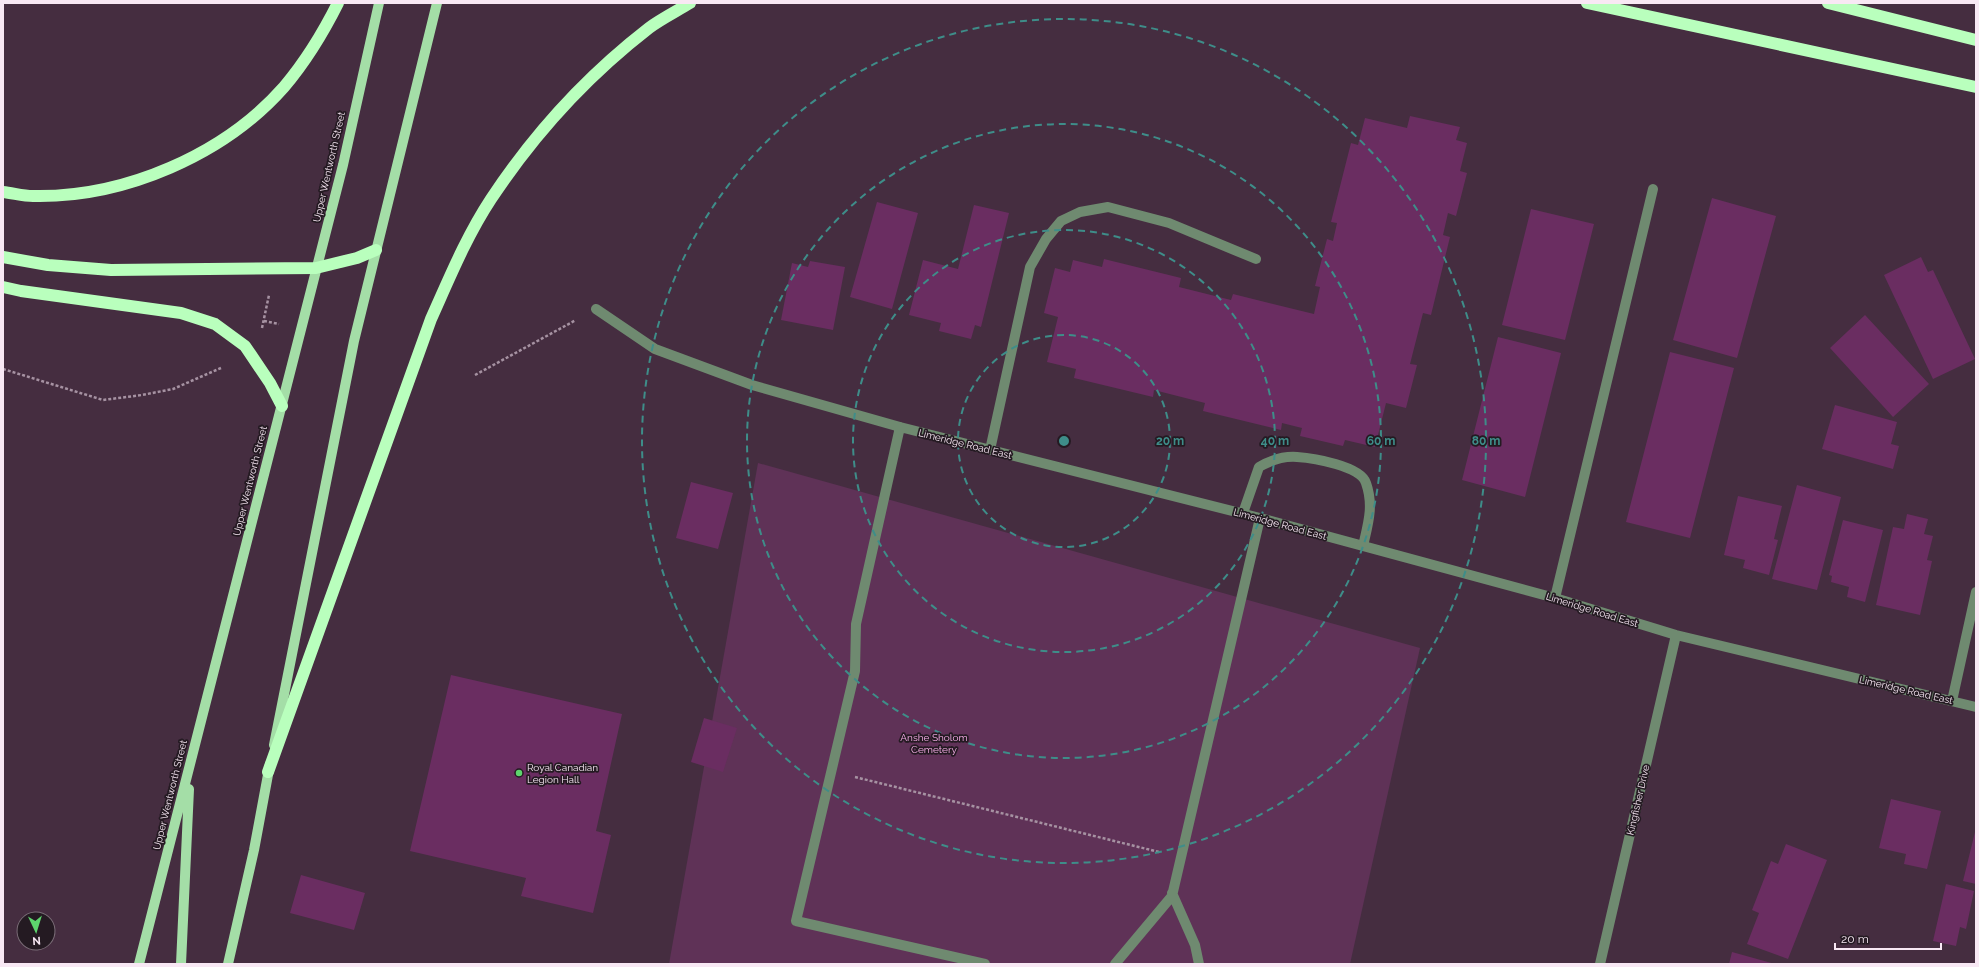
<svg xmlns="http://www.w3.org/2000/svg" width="1979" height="967" viewBox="0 0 1979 967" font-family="Raleway,sans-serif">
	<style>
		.green { fill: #5f3257 }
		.building { fill: #6a2d61 }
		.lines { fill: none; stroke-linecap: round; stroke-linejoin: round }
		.path { stroke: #a692a2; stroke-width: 2.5; stroke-dasharray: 3 2; stroke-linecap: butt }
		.minor { stroke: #6f8a70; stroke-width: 10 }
		.major { stroke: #a4dea7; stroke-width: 10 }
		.highway { stroke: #b9ffbd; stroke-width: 12 }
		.ring { fill: none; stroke: #3e8d89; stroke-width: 2; stroke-dasharray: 7 5 }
		.poi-dot { fill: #5dd56d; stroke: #241a22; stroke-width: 1.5 }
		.labels { text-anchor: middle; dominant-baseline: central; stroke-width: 3.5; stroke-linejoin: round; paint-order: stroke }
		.street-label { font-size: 10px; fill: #f8e8f4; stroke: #241a22 }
		.park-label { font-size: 10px; fill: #fcb2ed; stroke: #241a22 }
		.poi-label { font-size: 10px; fill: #f8e8f4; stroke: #241a22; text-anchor: start }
		.centre { fill: #3e8d89; stroke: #241a22; stroke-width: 2 }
		.ring-label { font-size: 12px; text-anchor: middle; font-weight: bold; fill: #3e8d89; stroke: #241a22; stroke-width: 3.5; stroke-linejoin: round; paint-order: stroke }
	</style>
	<rect width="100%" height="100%" fill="#452d40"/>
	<path class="green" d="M758,463L1420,648L1350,964H669Z"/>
	<path class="building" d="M1410,116L1460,127L1456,140L1467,143L1460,171L1467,173L1456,216L1448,213L1443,235L1450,237L1431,315L1423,313L1410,364L1417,365L1406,408L1386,403L1375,447L1345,440L1343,446L1300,436L1302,428L1282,423L1281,430L1203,411L1205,403L1154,390L1153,397L1074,378L1076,369L1047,362L1058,317L1044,313L1055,268L1070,272L1073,260L1102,267L1104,259L1181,278L1179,287L1231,300L1233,294L1314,314L1320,287L1315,286L1327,239L1333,241L1337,223L1331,222L1351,143L1358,145L1365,118L1407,128Z
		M1712,198L1776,216L1737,358L1673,340Z
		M877,202L918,213L892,309L850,297Z
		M974,205L1009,213L981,327L975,325L971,339L939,331L941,323L909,315L923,260L958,269Z
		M1531,209L1594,224L1565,340L1502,325Z
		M1921,257L1928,272L1933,270L1975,359L1933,379L1884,275Z
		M810,261L845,267L833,330L781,320L792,263L808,267Z
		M1865,315L1929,384L1893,417L1830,348Z
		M1498,337L1561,353L1525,497L1462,480Z
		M1670,352L1734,368L1690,538L1626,522Z
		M1835,405L1897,422L1891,444L1899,446L1893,469L1822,449Z
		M691,482L733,493L718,549L676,538Z
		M1797,485L1841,497L1817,590L1772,579Z
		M1738,496L1782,506L1774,539L1778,540L1769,575L1743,568L1745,560L1724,555Z
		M1907,514L1928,519L1924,534L1933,536L1927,560L1932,561L1920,615L1876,605L1893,527L1904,529Z
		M1843,520L1883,530L1865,602L1847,597L1849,587L1831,582L1832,576L1829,575Z
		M451,675L622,714L596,831L611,835L593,913L521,896L526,878L410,851Z
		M704,718L737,728L723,772L691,762Z
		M1891,799L1941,811L1927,869L1904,864L1906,854L1879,848Z
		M1975,832H1976V884L1963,881Z
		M1786,844L1827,860L1788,959L1747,944L1759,913L1752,910L1771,861L1778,864Z
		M301,875L365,893L354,930L290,913Z
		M1946,884L1974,891L1966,929L1960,927L1956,946L1933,941Z
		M1732,952L1775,964H1729Z"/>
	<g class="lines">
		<path class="path" d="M264,321L279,324
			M262,328L269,295
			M3,369L103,400L142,395L173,389L221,368
			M475,375L576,320
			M855,777L1159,852"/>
		<path class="minor" d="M596,309L655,349L752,385L900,427L1260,518L1555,598L1676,635L1976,707
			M900,427L856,624L855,671L796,921L985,964
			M990,450L1030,267L1046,239L1061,221L1080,212L1108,207L1169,223L1256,259
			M1243,513L1259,467C1271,460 1283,456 1297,457C1313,458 1361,466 1366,483C1374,506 1368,524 1363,546
			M1555,598L1653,189
			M1952,701L1976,592
			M1172,893L1195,945L1199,964
			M1115,964L1172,896L1260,518
			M1600,964L1676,635"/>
		<path class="major" d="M274,745L354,341L437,3
			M139,964L343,165L379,3
			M181,964L189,789
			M228,964L254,850L270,764"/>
		<path class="highway" d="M1587,3L1976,87
			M1828,3L1976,40
			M3,192C13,193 23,196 33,196C124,198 224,155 284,87C306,61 323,33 338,3
			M3,257L48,265L111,270L316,268L357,258L376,250
			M3,287L21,291L181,313L215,324L245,346L270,383L282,406
			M268,772L431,319C449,279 466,237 491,199C534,134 587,76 649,28C661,19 677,11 690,3"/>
	</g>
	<g class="ring">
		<circle cx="1064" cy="441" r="106"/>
		<circle cx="1064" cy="441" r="211"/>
		<circle cx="1064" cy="441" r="317"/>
		<circle cx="1064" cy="441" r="422"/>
	</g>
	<circle class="poi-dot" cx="519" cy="773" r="4"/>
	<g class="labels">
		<g class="street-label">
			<text transform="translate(329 167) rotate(-77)">Upper Wentworth Street</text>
			<text transform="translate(965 444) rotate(14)">Limeridge Road East</text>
			<text transform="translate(250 481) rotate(-76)">Upper Wentworth Street</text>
			<text transform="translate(1280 524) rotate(15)">Limeridge Road East</text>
			<text transform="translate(1592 610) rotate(17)">Limeridge Road East</text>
			<text transform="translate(1906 690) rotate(13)">Limeridge Road East</text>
			<text transform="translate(170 795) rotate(-76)">Upper Wentworth Street</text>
			<text transform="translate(1638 800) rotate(-77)">Kingfisher Drive</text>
		</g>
		<g class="park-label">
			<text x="934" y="737">Anshe Sholom<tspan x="934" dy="12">Cemetery</tspan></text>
		</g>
		<g class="poi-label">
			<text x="527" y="767">Royal Canadian<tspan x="527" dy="12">Legion Hall</tspan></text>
		</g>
	</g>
	<circle cx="1064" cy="441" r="6" class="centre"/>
	<g class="ring-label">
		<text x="1170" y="445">20 m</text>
		<text x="1275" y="445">40 m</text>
		<text x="1381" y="445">60 m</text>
		<text x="1486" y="445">80 m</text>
	</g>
	<rect width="1979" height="967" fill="none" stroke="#f8e8f4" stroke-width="8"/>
	<g transform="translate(36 931) rotate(176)"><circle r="19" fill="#241a22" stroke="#796c76"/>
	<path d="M0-3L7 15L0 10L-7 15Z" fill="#5dd56d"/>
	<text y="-6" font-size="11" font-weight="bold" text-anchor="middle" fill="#f8e8f4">N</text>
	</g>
	<path d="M1835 943v6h106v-6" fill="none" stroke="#f8e8f4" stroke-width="2"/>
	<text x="1841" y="943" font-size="12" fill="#f8e8f4" stroke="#241a22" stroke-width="3" paint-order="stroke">20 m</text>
</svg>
